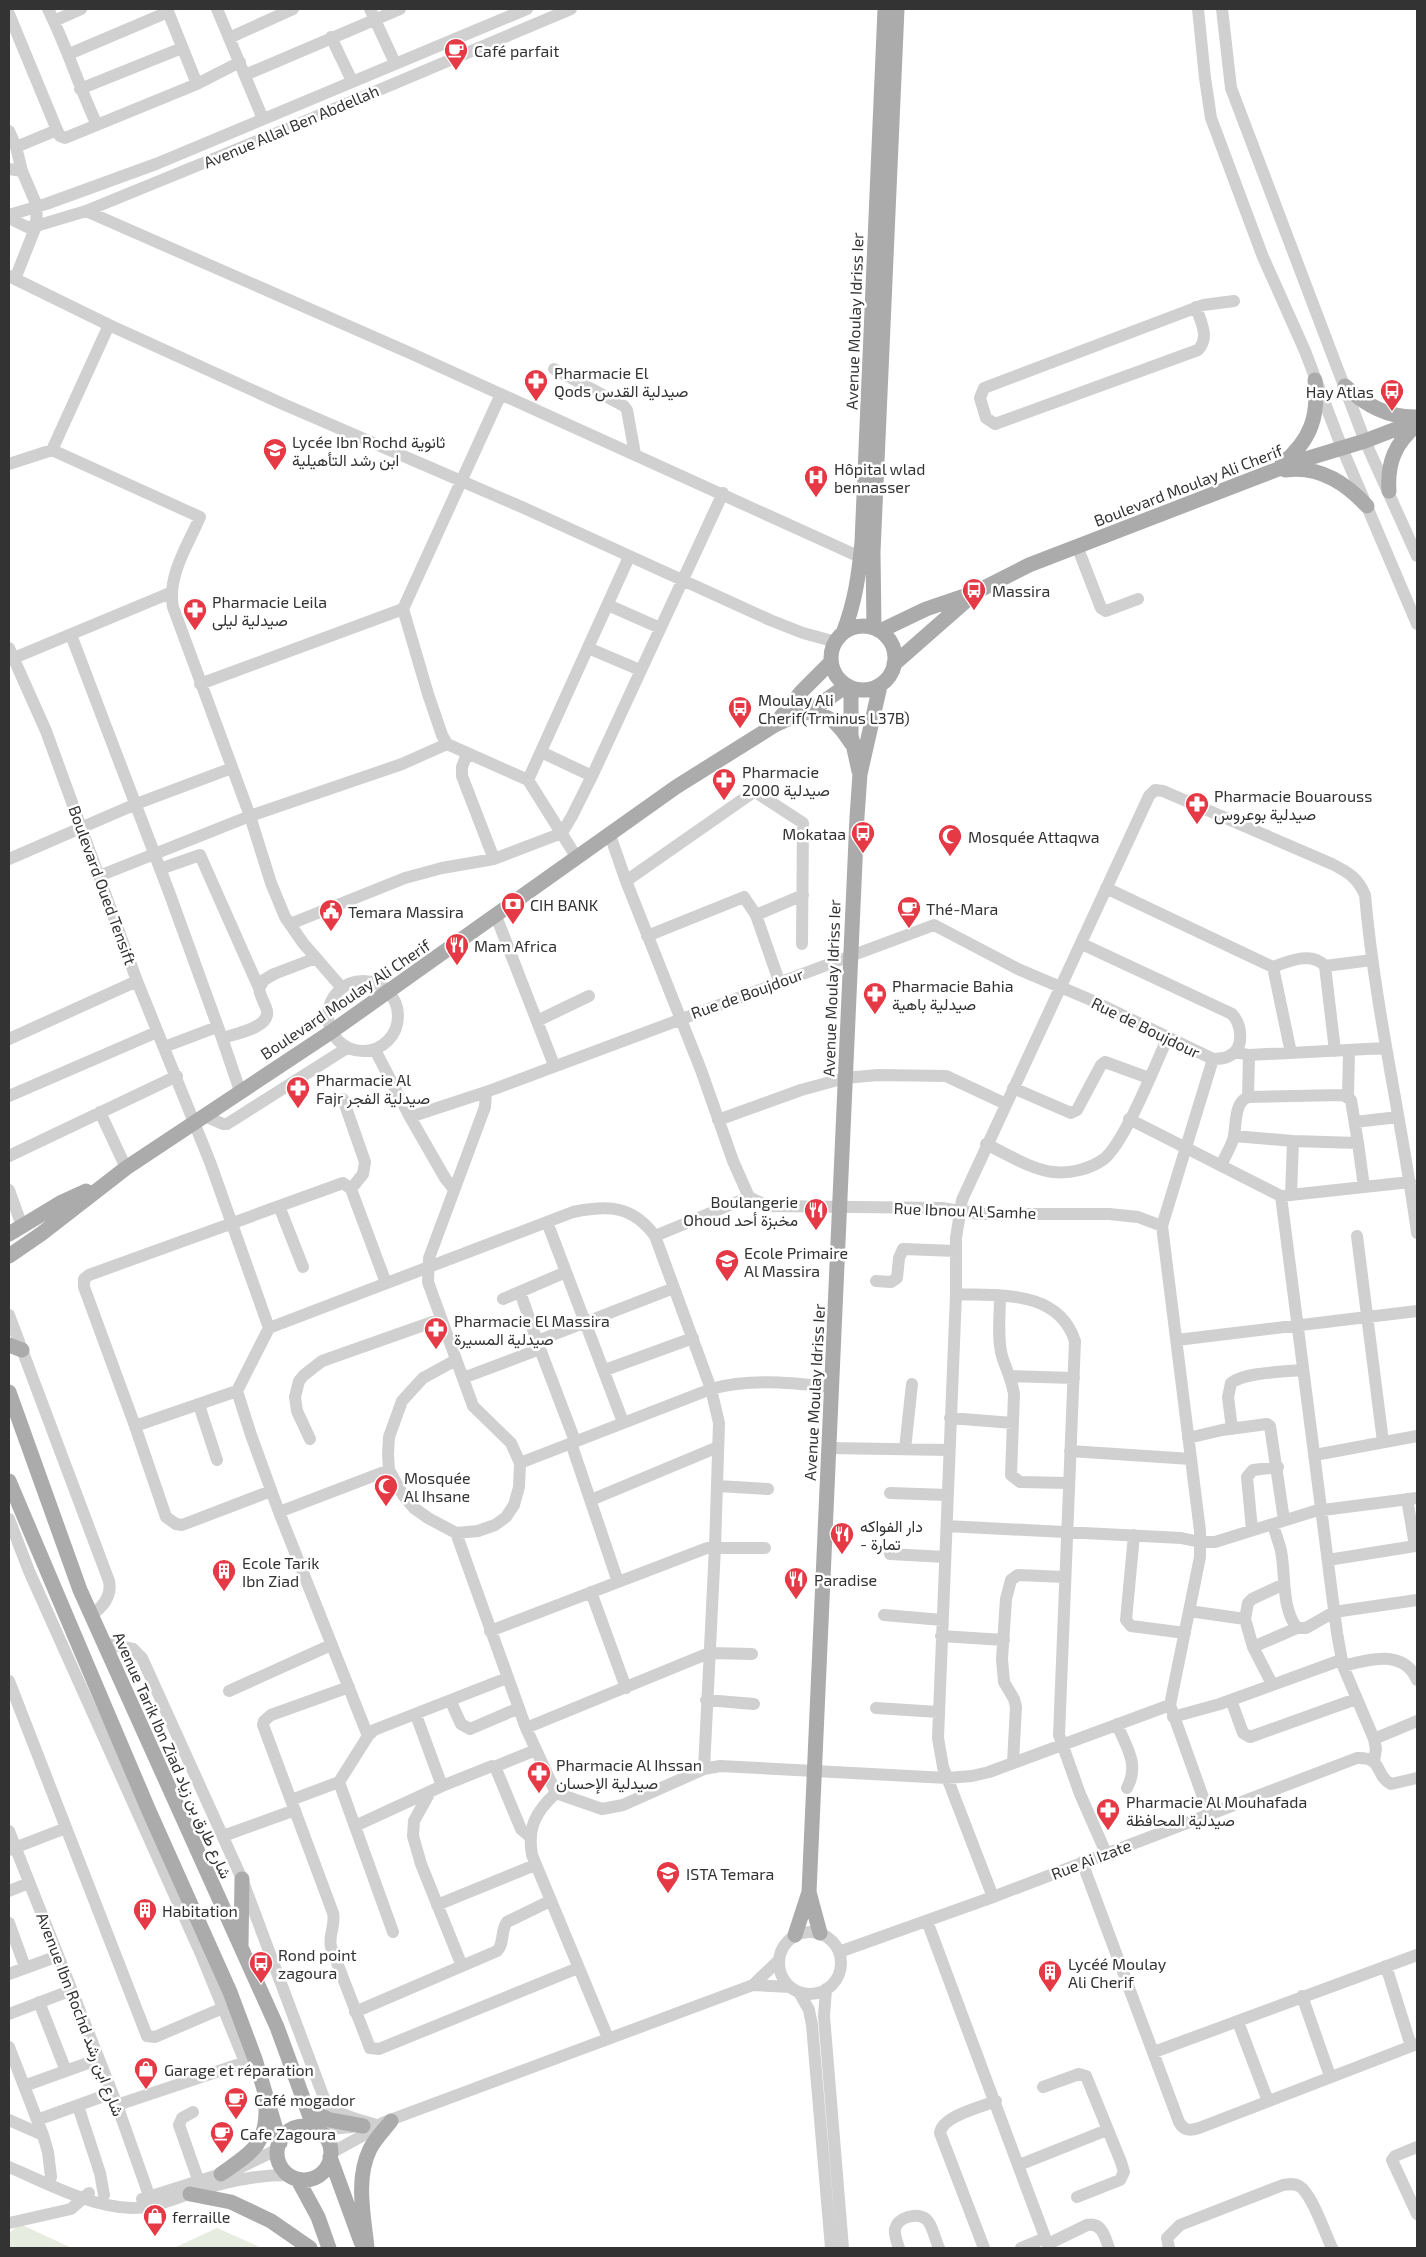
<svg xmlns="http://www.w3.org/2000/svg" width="1426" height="2257" viewBox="0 0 1426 2257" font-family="'Exo 2',Vazirmatn,sans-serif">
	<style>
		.green { fill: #e6ecdf }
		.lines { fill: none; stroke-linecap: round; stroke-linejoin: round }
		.minor { stroke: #d0d0d0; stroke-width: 12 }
		.major { stroke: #ababab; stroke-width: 15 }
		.labels { text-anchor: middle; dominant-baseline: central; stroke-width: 5; stroke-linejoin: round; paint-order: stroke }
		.poi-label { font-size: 16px; fill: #333; stroke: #fff; text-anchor: start }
		.street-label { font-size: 16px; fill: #333; stroke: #fff }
	</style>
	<rect width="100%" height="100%" fill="#fff"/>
	<path class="green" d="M20,2224L72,2248H9V2233Z
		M217,2228L262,2248H174Z"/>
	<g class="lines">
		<path class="minor" d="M48,9C67,47 79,87 97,125
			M167,9L197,84
			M217,9L263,119
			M370,9L395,63
			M1198,9L1205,78L1211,118L1263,257L1305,351L1342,448L1417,624
			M1222,9L1231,88L1365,441L1417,556
			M9,14L57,130L60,136L65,138L197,84L240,62
			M54,21L81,9
			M331,37L352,81
			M229,38L293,9
			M69,54L168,12
			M245,75L400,9
			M80,89L182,48
			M9,131L16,147L22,171L37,206L36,226L15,279
			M16,147L57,130
			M9,169L22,171
			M86,211L410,353L860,557
			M9,215L46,204L156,164L527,9
			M9,218L27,227L36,226L86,211L277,133L571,9
			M9,276L109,325L283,404L524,508L770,620L803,633L836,642
			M1196,307C1201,323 1210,337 1198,350L995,424L986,418L980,398L984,388L1203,305L1234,301
			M554,369L624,406L627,410L635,454
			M52,450L109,325
			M9,464L52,450L200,517C188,545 167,576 173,607L250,816L271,883L285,917L303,943L342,988
			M1077,546L1101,608L1106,611L1138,599
			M608,605L660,628
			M403,609L428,694L442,735L447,744L528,780L577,858
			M71,635L169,892L222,1038C235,1034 270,1028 267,1011C265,1003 260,997 259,988L264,980L274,974L316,958
			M9,648L46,731L137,981L210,1162L269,1328
			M588,648L640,670
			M9,660L170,593
			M200,684L403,609L501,394
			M541,752L592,776
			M467,754L462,767V776L494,859
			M528,780L629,557
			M610,835L626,881L701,1070L733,1161L749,1197L767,1206L942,1208L979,1214H1109L1138,1217L1162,1226
			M9,859L136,804L232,768
			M160,869L200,855L259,988
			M99,876L250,816L402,764L447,744
			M626,881L752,793H757L803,823L802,944
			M1106,888L1273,967L1291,1053
			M756,915L803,895
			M496,916L554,1065
			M290,924L405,878L442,868L494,859L562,833L572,816L593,774L723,493
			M647,936L744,897L756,915L779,981
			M1325,966L1372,960
			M1273,967C1289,961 1312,951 1325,966L1335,1051
			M328 1016a35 35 0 1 1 70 0a35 35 0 1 1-70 0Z
			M537,1021L589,996
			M222,1038L240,1091
			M9,1039L137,981
			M164,1047L217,1027
			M375,1050L410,1117L445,1178L453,1188
			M1235,1052L1249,1055L1386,1048
			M1013,1088L1071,1113L1077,1110L1101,1065L1105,1062L1149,1078
			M9,1096L157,1032
			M1248,1097L1249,1055
			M1348,1097L1349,1050
			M343,1099L365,1162L363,1174L351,1189
			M100,1112L126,1168
			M205,1116L223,1124H227L347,1048
			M410,1117L486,1092L934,925L1018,969L1091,1000L1213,1059C1218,1059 1224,1059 1229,1056C1245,1049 1242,1025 1232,1014L1082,944
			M1129,1119L1281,1196L1410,1182
			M718,1120L801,1090L845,1078L878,1075L946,1076L1006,1104
			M1355,1122L1398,1117
			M1358,1143L1364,1187
			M986,1144C1007,1154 1030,1169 1053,1172C1070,1174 1090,1169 1104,1159C1125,1142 1155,1065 1168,1037
			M9,1156L177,1076
			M1221,1165C1225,1157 1230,1148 1233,1140C1237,1127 1233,1103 1248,1097L1343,1095L1351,1100L1358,1143L1293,1141L1234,1136
			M9,1190L22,1226
			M1291,1195L1293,1141
			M1281,1196L1337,1633L1343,1666L1374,1739L1376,1749L1374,1761
			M279,1206L303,1267
			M547,1222L623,1422
			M655,1236L749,1197
			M1357,1236L1383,1442
			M876,1281L891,1282L897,1278L899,1258L903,1249L956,1251
			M520,1292L537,1341
			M956,1294C999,1296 1058,1289 1075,1341L1059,1735L1080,1794L1106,1853
			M1000,1296C1000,1316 997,1338 1002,1356C1006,1369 1012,1380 1014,1394L1011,1475L1020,1482L1068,1483
			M503,1299L566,1272
			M9,1315L109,1581C112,1596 103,1607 91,1615
			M1177,1340L1417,1311
			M540,1349L575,1441
			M456,1360L423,1378L402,1401L389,1437L388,1454L389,1470L403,1495L414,1508L428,1518L456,1533L478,1531L495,1525L506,1517L514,1505L519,1487L520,1463L511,1443L473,1406L428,1282L429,1258L485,1107L486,1092
			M605,1370L693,1338
			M1010,1376L1074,1378
			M463,1378L540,1349L537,1341L674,1288
			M237,1391L251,1435L279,1512L368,1736
			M199,1405L217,1460
			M950,1418L1013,1423
			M135,1426L237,1391L269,1328L573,1212C608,1205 632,1205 655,1236L711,1389L719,1423L715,1547L704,1769
			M1232,1429L1228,1397L1231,1383C1246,1372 1283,1372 1302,1370
			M1188,1438L1222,1430L1267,1424L1270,1426L1284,1520
			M310,1439L297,1411L295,1397L299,1381L304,1375L322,1361L441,1319
			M571,1443L618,1582
			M829,1448L949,1450
			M905,1449L912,1384
			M1070,1451L1191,1459
			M1315,1455L1417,1436
			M520,1463L711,1389C750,1378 792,1383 832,1387
			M718,1486L768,1489
			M271,1491L182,1525L176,1524L166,1517L135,1426L84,1287V1279L89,1275L343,1183L351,1189L386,1283
			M890,1493L948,1495
			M591,1500L718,1447
			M279,1512L389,1470
			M9,1519L29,1571L201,1954L245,2062
			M1273,1524C1275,1533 1279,1542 1281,1551C1286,1576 1281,1607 1297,1628H1306L1334,1612L1417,1600
			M947,1526L1181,1538L1200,1542H1215L1315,1511L1417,1498
			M1252,1530L1247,1477L1253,1470L1278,1467
			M456,1533L526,1728L556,1793
			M1134,1535L1126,1620L1131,1626L1185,1633
			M890,1554L945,1557
			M1328,1560L1415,1546L1407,1499
			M591,1592L626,1688
			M1189,1611L1245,1619L1248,1603L1252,1599L1284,1584
			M884,1615L942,1620
			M1245,1619L1253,1647L1272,1684
			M490,1631L707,1548H765
			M941,1636L1004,1640
			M103,1643L133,1649L142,1658L242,1879L324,2098C335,2115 357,2119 376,2125
			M1253,1647L1297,1628
			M1343,1666C1369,1659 1404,1649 1417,1680
			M9,1681L147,2036L155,2037L223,2008
			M349,1687L271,1715L264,1721L263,1725L333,1913C336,1925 328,1935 331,1947L370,2048L379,2049L578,1968
			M229,1691L331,1645
			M706,1700L754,1704
			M1231,1700L1243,1733L1250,1737L1356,1699
			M451,1702L461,1724L470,1729L519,1708
			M876,1708L938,1712
			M416,1715L442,1786
			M1173,1717L1220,1704L1341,1660
			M1117,1724C1126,1747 1140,1764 1127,1788
			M526,1728L709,1653L752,1654
			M1374,1739L1417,1721
			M1013,1762L1016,1707L1014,1699L1004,1682L1002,1659L1006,1599L1011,1580L1018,1575L1065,1577
			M494,1767L536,1750
			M339,1782L368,1736L374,1730L507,1678
			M430,1792L414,1821L413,1836L421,1864L462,1966
			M291,1800L339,1782L393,1932
			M1209,1814L1170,1705L1200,1557V1531L1162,1226L1213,1059
			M355,1826L442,1786L492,1766L496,1769L521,1829L529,1836
			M9,1831L117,2105L150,2198
			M223,1836L295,1810
			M9,1850L66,1828
			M1082,1862L1179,2122C1184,2131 1190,2131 1199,2128L1417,2044
			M9,1891L29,1883
			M993,1897L943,1767L938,1738L956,1294V1238L962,1200L1149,796L1155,790L1163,791L1332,864C1348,872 1358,878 1365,895C1375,1009 1402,1120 1417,1233
			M437,1905L535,1865
			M927,1921L1049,2248
			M9,1923L25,1967
			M779 1963a31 31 0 1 1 62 0a31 31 0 1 1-62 0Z
			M839,1952L993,1897L1357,1758C1384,1757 1374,1775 1391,1784L1417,1778
			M1386,1966L1411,2046
			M9,1974L58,1956
			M753,1985L779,1960
			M826,1989L824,2016L843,2248
			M799,1992L809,2010L812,2025L831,2248
			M1302,1996L1330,2076
			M39,2002L66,2071
			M355,2012L497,1951C505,1943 500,1931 507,1922L550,1901
			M9,2014L72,1990
			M1238,2022L1268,2101
			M608,2038L532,1855C527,1828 536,1811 556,1793L602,1809L623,1805L704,1769L720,1766L947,1778L972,1776L989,1772L1170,1705
			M9,2047L43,2135
			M1154,2052L1417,1955
			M24,2086L99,2059
			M1043,2087L1079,2074L1086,2076L1121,2162L1124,2172L1120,2180L1077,2197
			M117,2105L252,2060
			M78,2106L100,2173L104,2195
			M193,2112L182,2118L179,2125L199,2182
			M9,2120L43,2135L48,2152L51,2177
			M37,2120L112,2093
			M382,2123L753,1985L790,1987
			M317,2130L352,2127
			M1417,2147L1395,2156L1392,2160L1417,2214
			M331,2153L382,2125
			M1019,2165L1107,2130
			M9,2167C47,2183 90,2207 132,2208C153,2208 172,2200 191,2193C224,2182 254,2175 289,2175
			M142,2199L237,2169L278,2149
			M9,2223L71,2209L89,2193
			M1048,2244L1087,2225C1102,2222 1105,2237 1109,2248
			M899,2248C897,2242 894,2235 895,2229C898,2217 917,2212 926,2219C933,2225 935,2240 939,2248
			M984,2248L940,2133C942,2116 981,2107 996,2101
			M1021,2248L1045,2238
			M1169,2248L1167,2238L1180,2225L1283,2185C1289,2184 1294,2183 1299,2186C1312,2193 1325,2234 1332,2248"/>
		<path class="major" d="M1345,386C1365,405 1389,418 1417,417
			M1282,464C1311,440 1319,416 1315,380
			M1285,470C1319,465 1346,483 1367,506
			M1389,491C1387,463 1395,443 1417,425
			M831 658a32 32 0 1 1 64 0a32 32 0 1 1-64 0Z
			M874,628L873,552L897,9
			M880,631L926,609L970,594
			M843,633C855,603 859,574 862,542L885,9
			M894,664L976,592L1029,565L1299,461L1365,441L1417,421
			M851,688V735L859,771
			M805,712C831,716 836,720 851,743
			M775,724L802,691L831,662
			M9,1234L62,1202L86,1191
			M9,1256L41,1234L126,1168L331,1032L676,787L775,725L819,705L846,686
			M9,1345L22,1350
			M9,1392L80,1590L277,2027L314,2128
			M9,1481L149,1811L230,1992L255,2059L280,2143
			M809,1892L820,1933
			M795,1935L809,1892L857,817L860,774L880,686
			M241,1946L242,1879
			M307,2109L330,2120L363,2126
			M277 2153a27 27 0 1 1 54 0a27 27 0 1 1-54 0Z
			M330,2157L361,2242
			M221,2174C249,2154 267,2146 266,2108
			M298,2180L318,2217L329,2248
			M190,2194L231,2202L271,2221L310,2248
			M367,2248C364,2217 355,2179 370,2149C375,2139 384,2130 391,2121"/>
	</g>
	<defs>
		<g id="cafe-pin" transform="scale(1.25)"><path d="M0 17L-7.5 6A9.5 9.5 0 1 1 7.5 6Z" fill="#e63946" stroke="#fff"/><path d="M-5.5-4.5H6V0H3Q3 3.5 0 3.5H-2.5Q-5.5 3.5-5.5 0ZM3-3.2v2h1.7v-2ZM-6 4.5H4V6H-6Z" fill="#fff"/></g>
		<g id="pharmacy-pin" transform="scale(1.25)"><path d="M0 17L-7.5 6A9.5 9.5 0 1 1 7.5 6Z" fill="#e63946" stroke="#fff"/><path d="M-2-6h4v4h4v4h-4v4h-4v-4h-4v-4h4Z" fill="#fff"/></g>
		<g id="bus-pin" transform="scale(1.25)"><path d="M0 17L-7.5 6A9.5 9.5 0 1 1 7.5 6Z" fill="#e63946" stroke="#fff"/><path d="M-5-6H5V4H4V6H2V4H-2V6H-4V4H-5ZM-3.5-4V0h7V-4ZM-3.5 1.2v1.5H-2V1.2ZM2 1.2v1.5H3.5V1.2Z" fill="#fff"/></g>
		<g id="school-pin" transform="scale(1.25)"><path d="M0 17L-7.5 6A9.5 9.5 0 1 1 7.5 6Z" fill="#e63946" stroke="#fff"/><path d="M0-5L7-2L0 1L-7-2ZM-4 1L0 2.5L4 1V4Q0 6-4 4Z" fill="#fff"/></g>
		<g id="hospital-pin" transform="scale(1.25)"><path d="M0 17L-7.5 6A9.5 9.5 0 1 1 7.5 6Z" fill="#e63946" stroke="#fff"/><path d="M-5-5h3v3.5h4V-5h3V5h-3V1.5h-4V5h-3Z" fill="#fff"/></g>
		<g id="mosque-pin" transform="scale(1.25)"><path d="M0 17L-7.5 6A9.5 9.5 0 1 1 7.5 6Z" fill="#e63946" stroke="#fff"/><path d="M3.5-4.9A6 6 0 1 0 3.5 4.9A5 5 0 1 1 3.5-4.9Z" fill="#fff"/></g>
		<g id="bank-pin" transform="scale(1.25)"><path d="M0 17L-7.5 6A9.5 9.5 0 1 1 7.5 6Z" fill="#e63946" stroke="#fff"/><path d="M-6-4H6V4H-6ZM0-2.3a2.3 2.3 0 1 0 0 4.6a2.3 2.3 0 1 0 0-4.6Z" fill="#fff"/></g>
		<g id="civic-pin" transform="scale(1.25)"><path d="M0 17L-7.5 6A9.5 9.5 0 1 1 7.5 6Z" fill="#e63946" stroke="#fff"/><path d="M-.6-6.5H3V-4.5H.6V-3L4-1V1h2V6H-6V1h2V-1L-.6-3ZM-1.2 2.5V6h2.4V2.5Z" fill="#fff"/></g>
		<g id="restaurant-pin" transform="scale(1.25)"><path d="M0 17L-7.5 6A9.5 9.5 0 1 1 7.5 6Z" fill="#e63946" stroke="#fff"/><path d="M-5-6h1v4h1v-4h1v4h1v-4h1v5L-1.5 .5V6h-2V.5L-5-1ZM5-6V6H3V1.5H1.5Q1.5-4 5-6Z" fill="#fff"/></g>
		<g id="building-pin" transform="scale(1.25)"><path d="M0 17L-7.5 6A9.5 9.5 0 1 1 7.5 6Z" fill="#e63946" stroke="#fff"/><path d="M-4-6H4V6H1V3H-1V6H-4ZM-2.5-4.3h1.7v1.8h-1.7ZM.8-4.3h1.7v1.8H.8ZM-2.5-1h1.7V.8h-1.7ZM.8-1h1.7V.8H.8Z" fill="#fff"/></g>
		<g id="university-pin" transform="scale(1.25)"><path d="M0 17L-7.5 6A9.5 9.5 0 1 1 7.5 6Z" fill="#e63946" stroke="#fff"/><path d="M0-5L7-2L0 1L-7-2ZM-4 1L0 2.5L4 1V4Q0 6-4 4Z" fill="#fff"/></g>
		<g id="shop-pin" transform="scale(1.25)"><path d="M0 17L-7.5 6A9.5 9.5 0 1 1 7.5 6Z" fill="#e63946" stroke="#fff"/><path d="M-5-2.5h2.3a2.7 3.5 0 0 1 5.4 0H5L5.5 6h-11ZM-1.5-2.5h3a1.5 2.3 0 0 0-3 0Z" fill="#fff"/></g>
	</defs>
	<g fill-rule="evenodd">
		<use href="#cafe-pin" x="456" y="50"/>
		<use href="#pharmacy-pin" x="536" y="381"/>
		<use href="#bus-pin" x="1392" y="391"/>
		<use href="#school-pin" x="275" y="450"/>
		<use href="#hospital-pin" x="816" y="477"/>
		<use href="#bus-pin" x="974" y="590"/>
		<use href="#pharmacy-pin" x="195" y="610"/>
		<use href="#bus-pin" x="740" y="708"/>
		<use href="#pharmacy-pin" x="724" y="780"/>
		<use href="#pharmacy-pin" x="1197" y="804"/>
		<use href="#bus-pin" x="863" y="833"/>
		<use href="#mosque-pin" x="950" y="836"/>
		<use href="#bank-pin" x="513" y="904"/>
		<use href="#cafe-pin" x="909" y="908"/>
		<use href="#civic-pin" x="331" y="911"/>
		<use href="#restaurant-pin" x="457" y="945"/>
		<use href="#pharmacy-pin" x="875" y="994"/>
		<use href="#pharmacy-pin" x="298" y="1088"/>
		<use href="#restaurant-pin" x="816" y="1210"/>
		<use href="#school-pin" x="727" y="1261"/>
		<use href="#pharmacy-pin" x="436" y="1329"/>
		<use href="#mosque-pin" x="386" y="1486"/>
		<use href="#restaurant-pin" x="842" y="1534"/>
		<use href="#building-pin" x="224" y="1571"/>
		<use href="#restaurant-pin" x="796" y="1579"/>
		<use href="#pharmacy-pin" x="539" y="1773"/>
		<use href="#pharmacy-pin" x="1108" y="1810"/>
		<use href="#university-pin" x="668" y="1873"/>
		<use href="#building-pin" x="145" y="1910"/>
		<use href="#bus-pin" x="261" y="1963"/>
		<use href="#building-pin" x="1050" y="1972"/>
		<use href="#shop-pin" x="146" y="2069"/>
		<use href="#cafe-pin" x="236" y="2099"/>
		<use href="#cafe-pin" x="222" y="2133"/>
		<use href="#shop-pin" x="155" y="2216"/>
	</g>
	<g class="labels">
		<g class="poi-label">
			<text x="474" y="50">Café parfait</text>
			<text x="554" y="372">Pharmacie El<tspan x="554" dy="18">Qods صيدلية القدس</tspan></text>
			<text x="1374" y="391" text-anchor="end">Hay Atlas</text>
			<text x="292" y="441">Lycée Ibn Rochd ثانوية<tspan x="292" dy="18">ابن رشد التأهيلية</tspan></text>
			<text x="834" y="468">Hôpital wlad<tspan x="834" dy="18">bennasser</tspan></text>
			<text x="992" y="590">Massira</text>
			<text x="212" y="601">Pharmacie Leila<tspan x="212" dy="18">صيدلية ليلى</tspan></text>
			<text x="758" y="699">Moulay Ali<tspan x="758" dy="18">Cherif(Trminus L37B)</tspan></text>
			<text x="742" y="771">Pharmacie<tspan x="742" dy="18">2000 صيدلية</tspan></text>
			<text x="1214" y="795">Pharmacie Bouarouss<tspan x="1214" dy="18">صيدلية بوعروس</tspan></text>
			<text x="846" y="833" text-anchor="end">Mokataa</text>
			<text x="968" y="836">Mosquée Attaqwa</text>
			<text x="530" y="904">CIH BANK</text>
			<text x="926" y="908">Thé-Mara</text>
			<text x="348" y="911">Temara Massira</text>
			<text x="474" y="945">Mam Africa</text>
			<text x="892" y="985">Pharmacie Bahia<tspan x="892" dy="18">صيدلية باهية</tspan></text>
			<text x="316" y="1079">Pharmacie Al<tspan x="316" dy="18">Fajr صيدلية الفجر</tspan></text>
			<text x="798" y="1201" text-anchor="end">Boulangerie<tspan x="798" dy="18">Ohoud مخبزة أحد</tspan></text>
			<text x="744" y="1252">Ecole Primaire<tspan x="744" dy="18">Al Massira</tspan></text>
			<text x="454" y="1320">Pharmacie El Massira<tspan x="454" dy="18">صيدلية المسيرة</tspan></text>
			<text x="404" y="1477">Mosquée<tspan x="404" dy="18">Al Ihsane</tspan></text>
			<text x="860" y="1525">دار الفواكه<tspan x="860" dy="18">- تمارة</tspan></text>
			<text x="242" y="1562">Ecole Tarik<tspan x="242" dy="18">Ibn Ziad</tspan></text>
			<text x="814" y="1579">Paradise</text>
			<text x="556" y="1764">Pharmacie Al Ihssan<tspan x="556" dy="18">صيدلية الإحسان</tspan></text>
			<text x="1126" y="1801">Pharmacie Al Mouhafada<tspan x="1126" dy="18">صيدلية المحافظة</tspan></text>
			<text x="686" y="1873">ISTA Temara</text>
			<text x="162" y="1910">Habitation</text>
			<text x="278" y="1954">Rond point<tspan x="278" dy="18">zagoura</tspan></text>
			<text x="1068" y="1963">Lycéé Moulay<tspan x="1068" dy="18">Ali Cherif</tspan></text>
			<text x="164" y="2069">Garage et réparation</text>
			<text x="254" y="2099">Café mogador</text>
			<text x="240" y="2133">Cafe Zagoura</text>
			<text x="172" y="2216">ferraille</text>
		</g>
		<g class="street-label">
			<text transform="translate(291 126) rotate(-23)">Avenue Allal Ben Abdellah</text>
			<text transform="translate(854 321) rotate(-88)">Avenue Moulay Idriss Ier</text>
			<text transform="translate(1188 485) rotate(-21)">Boulevard Moulay Ali Cherif</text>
			<text transform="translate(103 885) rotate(70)">Boulevard Oued Tensift</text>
			<text transform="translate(831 988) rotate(-88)">Avenue Moulay Idriss Ier</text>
			<text transform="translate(747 993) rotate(-20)">Rue de Boujdour</text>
			<text transform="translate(345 999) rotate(-34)">Boulevard Moulay Ali Cherif</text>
			<text transform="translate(1146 1027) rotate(26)">Rue de Boujdour</text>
			<text transform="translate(965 1210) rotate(2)">Rue Ibnou Al Samhe</text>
			<text transform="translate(814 1392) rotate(-87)">Avenue Moulay Idriss Ier</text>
			<text transform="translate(173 1755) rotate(66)">Avenue Tarik Ibn Ziad شارع طارق بن زياد</text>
			<text transform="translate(1091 1859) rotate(-21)">Rue Ai Izate</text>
			<text transform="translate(81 2014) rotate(69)">Avenue Ibn Rochd شارع ابن رشد</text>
		</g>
	</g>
	<rect width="1426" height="2257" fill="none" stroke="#333333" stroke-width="20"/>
</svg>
